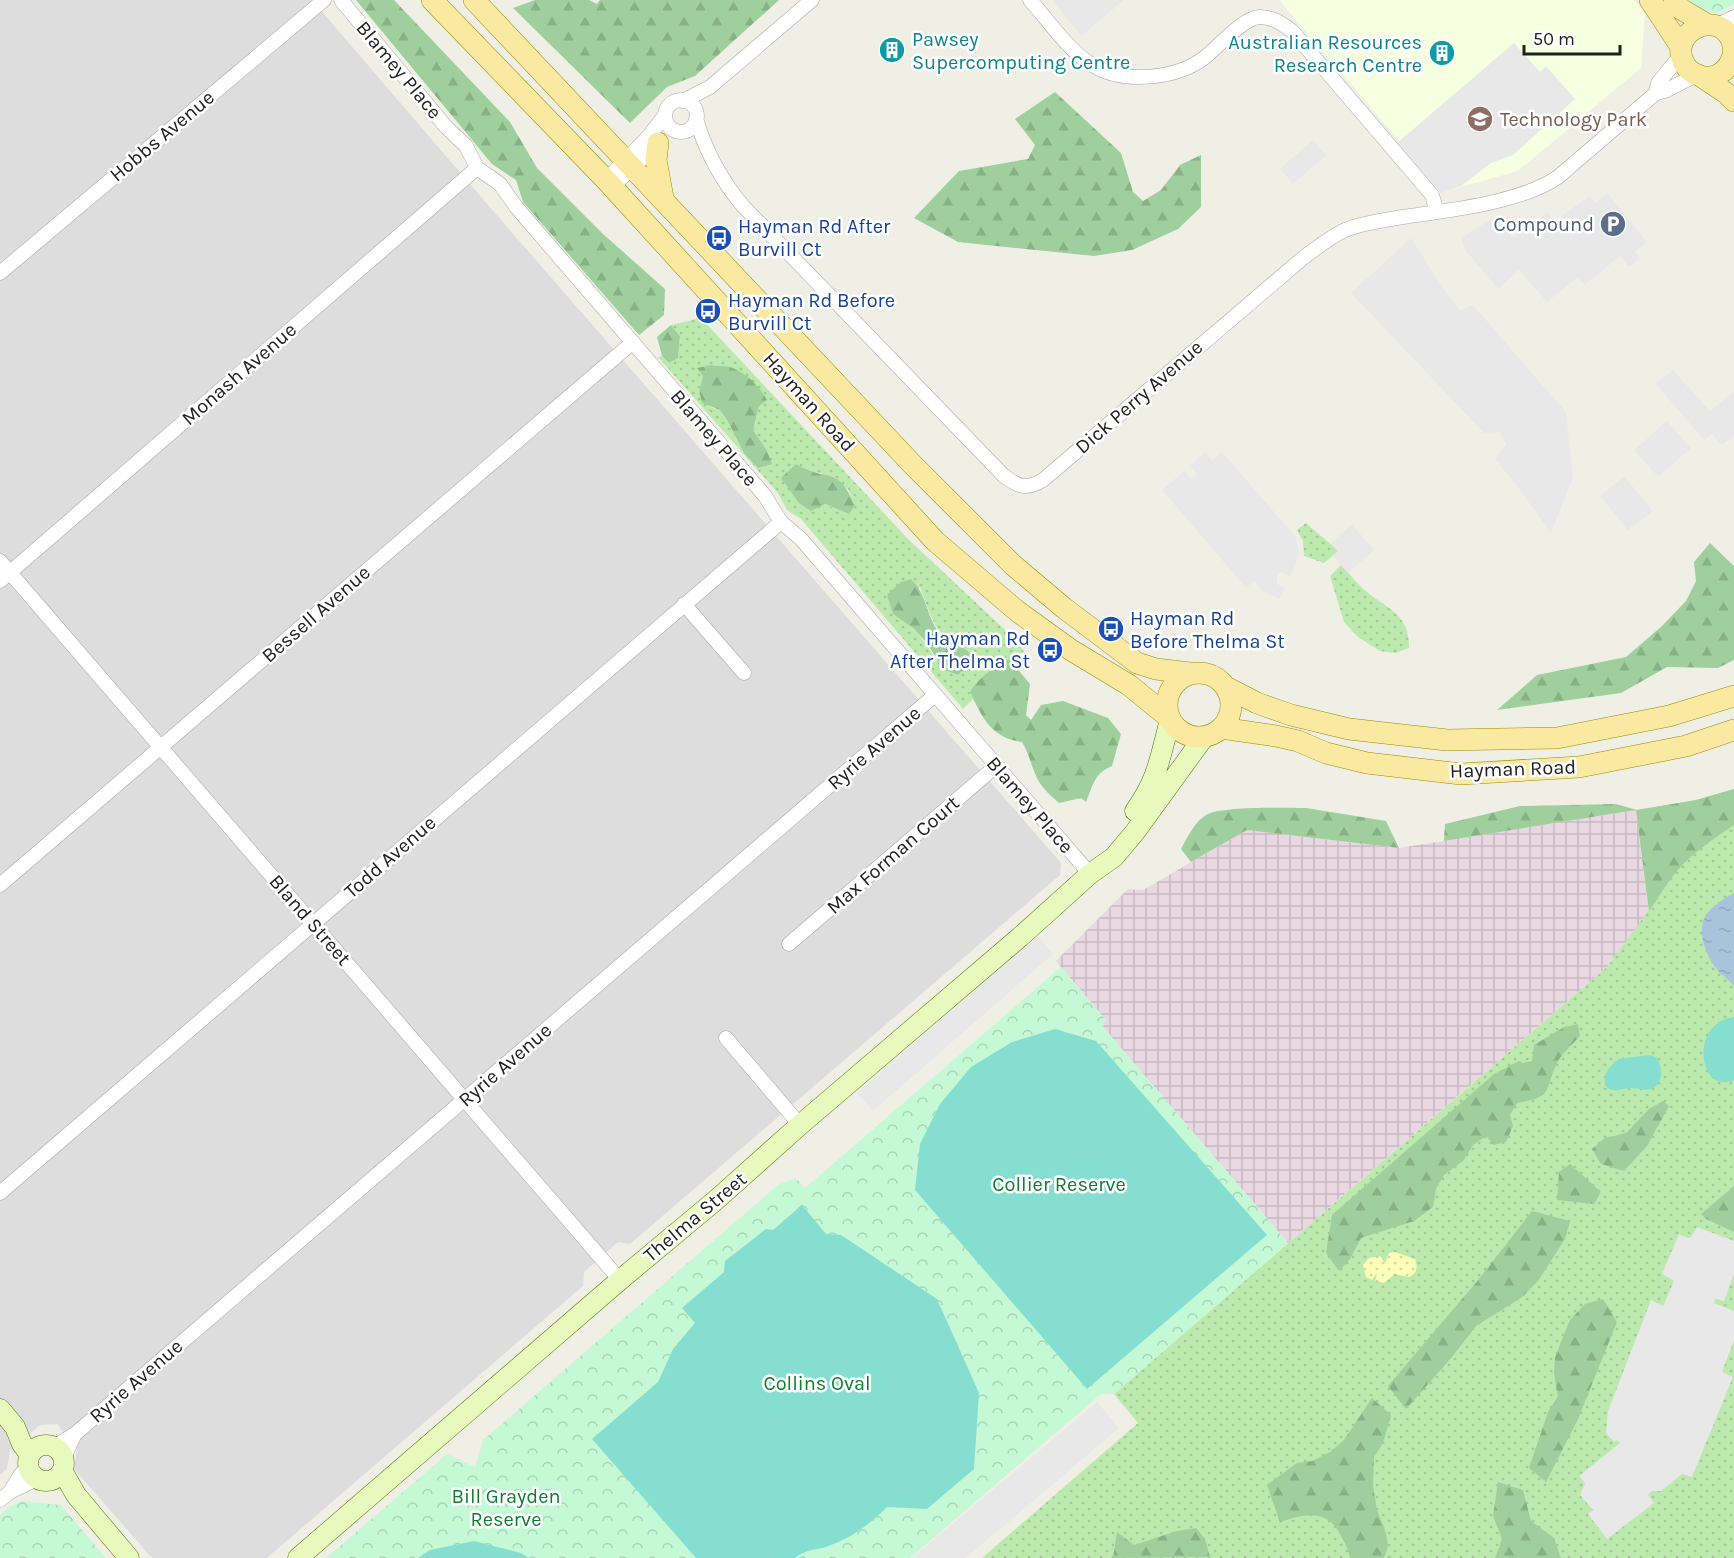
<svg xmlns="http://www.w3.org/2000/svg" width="1734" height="1558" viewBox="0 0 1734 1558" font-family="Karla,sans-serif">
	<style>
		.residential { fill: #dedddd }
		.industrial { fill: url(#industrial-grid) }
		.education { fill: #f7ffe1 }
		.grass { fill: url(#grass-dots); fill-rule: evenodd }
		.forest { fill: url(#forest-firs) }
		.sand { fill: url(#sand-dots) }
		.park { fill: url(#park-crowns) }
		.pitch { fill: #86ded1 }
		.parking { fill: #e8e8e8 }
		.water { fill: url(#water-ripples) }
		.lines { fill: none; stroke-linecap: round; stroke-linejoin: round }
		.street-casing { stroke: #a7a7a7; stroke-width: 15 }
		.secondary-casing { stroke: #507707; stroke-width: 21 }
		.primary-casing { stroke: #998b02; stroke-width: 22 }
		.street { stroke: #fff; stroke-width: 14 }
		.secondary { stroke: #e7f9bc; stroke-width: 20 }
		.primary { stroke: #fae9a1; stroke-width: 21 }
		.labels { text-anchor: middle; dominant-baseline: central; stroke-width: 5; stroke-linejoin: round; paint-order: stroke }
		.culture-label { font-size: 20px; fill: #0d838f; stroke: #fff; text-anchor: start }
		.street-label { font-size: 20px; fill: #202020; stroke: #fff }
		.education-label { font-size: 20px; fill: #785e54; stroke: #fff; text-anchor: start }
		.service-label { font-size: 20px; fill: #4e5e75; stroke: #fff; text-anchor: end }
		.transit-label { font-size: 20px; fill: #164399; stroke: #fff; text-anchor: start }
		.park-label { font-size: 20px; fill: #0d7e32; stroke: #fff }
	</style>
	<defs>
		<pattern id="industrial-grid" width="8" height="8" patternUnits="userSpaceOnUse" patternTransform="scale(1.5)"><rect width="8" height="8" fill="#e9d8e2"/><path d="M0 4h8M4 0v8" fill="none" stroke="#c8b9c2"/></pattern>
		<pattern id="grass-dots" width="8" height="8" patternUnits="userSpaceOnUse" patternTransform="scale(1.5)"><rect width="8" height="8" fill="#bce9ad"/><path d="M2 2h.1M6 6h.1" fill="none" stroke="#a1c895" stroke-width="1.8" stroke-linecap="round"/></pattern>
		<pattern id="forest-firs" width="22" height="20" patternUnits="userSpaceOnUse" patternTransform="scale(1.5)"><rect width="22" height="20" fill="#9fcf9c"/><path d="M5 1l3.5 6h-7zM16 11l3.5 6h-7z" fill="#89b186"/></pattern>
		<pattern id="sand-dots" width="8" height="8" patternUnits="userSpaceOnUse" patternTransform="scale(1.5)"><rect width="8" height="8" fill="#fbfeb7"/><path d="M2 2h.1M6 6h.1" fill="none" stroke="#d7d99d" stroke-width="1.8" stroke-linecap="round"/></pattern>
		<pattern id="park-crowns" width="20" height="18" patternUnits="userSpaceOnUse" patternTransform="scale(1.5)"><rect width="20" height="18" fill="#c5f9d5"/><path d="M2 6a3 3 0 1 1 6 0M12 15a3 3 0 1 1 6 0" fill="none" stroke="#a9d5b7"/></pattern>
		<pattern id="water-ripples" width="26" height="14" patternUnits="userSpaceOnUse" patternTransform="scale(1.5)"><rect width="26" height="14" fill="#a8c4dd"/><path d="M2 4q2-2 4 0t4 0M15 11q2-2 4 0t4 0" fill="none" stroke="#90a8bd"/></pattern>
	</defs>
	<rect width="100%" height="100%" fill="#f0efe6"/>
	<path class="residential" d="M0,0H312L488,205L1061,863L1060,875L630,1244L618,1242L584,1272L583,1286L267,1558H152L74,1469L77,1449L57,1424L40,1425L10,1451L7,1469L0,1475Z"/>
	<path class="industrial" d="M1636,810L1649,911L1607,967L1288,1243L1103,1027L1105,1019L1056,961L1128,889L1143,890L1247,830L1399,848Z"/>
	<path class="education" d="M1279,0H1634L1645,14L1641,68L1518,171L1443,192Z"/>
	<path class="grass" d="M701,318L908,539L1020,644L1024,652L1009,659L970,692L973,699L963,709L801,519L787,510L778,493L658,357L662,356L669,363L678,358L680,336L671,325ZM714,367H729L759,406L753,430L766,449L744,453L727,420L720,410L710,407L699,391L703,376ZM809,472L820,473L848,489L855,506L849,514L824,504ZM920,587C928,609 933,630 953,644C963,651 968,647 975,659L958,675L944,670C926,646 920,629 893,614Z
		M1306,523C1316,533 1328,540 1338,551L1324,563L1304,556L1303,541L1297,530Z
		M1341,565C1350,574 1358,585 1368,593C1390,610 1410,616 1409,648L1395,653L1380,651L1358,637L1344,622L1330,576Z
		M1734,789V1558H982L1138,1423L1114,1394L1607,967L1649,910L1636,810L1696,800Z"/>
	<path class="forest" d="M356,0H394L510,122L537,168L603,234L665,289L664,315L639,335L523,202L516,180L492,164Z
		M535,0H589L597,4L600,0H779L695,76L667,87L630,123L513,8Z
		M1055,92L1121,153L1133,192L1143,201L1161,190L1180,165L1201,155V207L1178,229L1132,250L1094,256L958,242L914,218L959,171L1028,159L1035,145L1015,119Z
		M671,325L680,336L678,358L669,363L662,356L657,337Z
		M711,365C717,367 724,365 730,367C747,373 759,386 767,400L759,406L753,430L766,449L772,464L758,468L744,453L727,420L720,410L702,403L699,391L703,376L697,368Z
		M796,464C827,483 838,464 855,506L849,514L825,504L811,511L799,503L781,478Z
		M1710,543L1734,566V660L1718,668L1667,667L1621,693L1497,710L1537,675L1626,657L1662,626L1686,601L1696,581L1694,562Z
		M911,579C927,594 926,616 939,632C950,646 966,645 976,659L958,675L944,670L926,642L913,628L893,614L887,595L901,582Z
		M1009,659L1030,684L1026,715L1031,720L1041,705L1063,701L1108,718L1121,734L1112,766C1094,773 1093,786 1086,802L1081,798L1059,803C1051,796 1042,788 1037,778C1031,766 1029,753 1022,742C991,738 982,717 970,692C980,676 993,668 1009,659Z
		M1734,789V825C1712,840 1690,854 1673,876C1664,887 1658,899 1649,911L1636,810L1444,841L1445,824L1520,806L1616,804L1637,810L1696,800Z
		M1306,808L1386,821L1399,848L1247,830L1191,862L1181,849C1188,836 1194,823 1206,815C1221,806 1286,808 1306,808Z
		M1578,1024L1580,1036C1572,1045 1560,1055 1556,1065C1543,1095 1553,1096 1517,1103L1510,1115L1513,1126L1506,1142L1494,1145L1486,1136L1473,1145L1464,1160L1444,1175L1436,1189L1433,1207L1414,1221L1361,1238L1350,1259L1339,1271L1326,1253L1332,1215L1494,1074L1519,1061L1523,1063L1532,1061L1534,1045L1564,1027Z
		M1663,1101L1669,1106L1647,1146L1624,1171L1601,1164L1592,1149L1605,1138L1626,1133L1649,1109Z
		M1570,1164L1601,1192L1594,1204L1557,1200L1559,1172Z
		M1734,1186V1232L1706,1219L1701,1214Z
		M1532,1211L1570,1221L1565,1239L1538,1281L1521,1298L1476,1326L1452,1357L1406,1409L1388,1386L1479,1279Z
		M1603,1299L1617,1322L1578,1419L1546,1482L1529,1468L1548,1412L1558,1396L1554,1374L1555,1357L1570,1320L1585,1304Z
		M1372,1398L1391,1415L1383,1443L1374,1457L1373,1486L1377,1510L1386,1533L1388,1547L1384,1558H1350C1349,1550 1345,1543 1341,1536C1328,1508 1304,1514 1280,1522L1267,1485L1297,1463L1312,1461L1330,1452L1344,1440Z
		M1498,1482L1523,1490L1531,1521L1554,1538L1561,1558H1495L1502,1539L1493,1516Z
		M1196,1528L1205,1539L1210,1557L1113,1558L1117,1532L1134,1545L1177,1531Z"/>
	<path class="sand" d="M1395,1252L1415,1259C1418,1268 1417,1273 1409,1277L1395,1274L1384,1283L1375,1281L1377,1273L1372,1280L1366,1277L1363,1265L1369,1258L1380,1256L1385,1263L1389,1253Z"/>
	<path class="park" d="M1689,0H1734V4L1718,13C1707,11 1698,9 1689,0Z
		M1061,967L1105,1019L1103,1027L1288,1243L1114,1394H1101L910,1558H326L447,1454L475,1467L483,1440L778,1185L796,1178L805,1188Z
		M22,1501L61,1505L106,1558H0V1515L9,1507Z"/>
	<path class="pitch" d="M1734,1017V1080C1699,1096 1688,1023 1734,1017Z
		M1055,1029L1096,1041L1267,1235L1087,1389L915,1190L920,1144L940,1104L971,1067L1012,1042Z
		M1649,1055L1656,1057C1663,1065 1664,1085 1651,1089C1645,1091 1638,1088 1632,1088C1625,1088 1619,1091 1613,1090C1608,1089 1608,1088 1605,1085C1603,1074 1610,1065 1619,1059Z
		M802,1205L826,1234L841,1235L937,1299L979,1393L974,1469L927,1509L887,1507C871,1523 853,1537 831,1545C819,1550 805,1549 795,1558H696L592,1439L658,1382L673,1349L695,1323L682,1308L724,1272L725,1261L766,1229L773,1230Z
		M474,1541L521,1553L529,1558H418L430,1550Z"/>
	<path class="parking" d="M1052,0H1124L1081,36Z
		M1514,43L1540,72L1546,66L1575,99L1513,155L1491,163L1461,186L1441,193L1397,143Z
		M1313,140L1326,155L1293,184L1280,169Z
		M1607,193L1647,242L1635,252L1640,258L1629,267L1620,256L1585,285L1577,278L1547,302L1519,270L1498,289L1465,250L1461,238L1496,216L1512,237L1548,212L1554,221L1590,196L1596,203Z
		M1411,238L1442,287L1460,310L1473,305L1566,412L1573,478L1551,533L1517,486L1495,459L1506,444L1500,432L1484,433L1351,293Z
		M1673,370L1710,411L1734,391V435L1722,445L1712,434L1704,440L1655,383Z
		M1667,421L1691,448L1658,477L1634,450Z
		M1205,452L1212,461L1222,452L1295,536L1299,551L1296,564L1290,576L1280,572L1277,575V584L1285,588L1280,599L1262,591L1254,581L1246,588L1162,490L1184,471L1191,479L1197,474L1190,466Z
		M1624,476L1653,511L1628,530L1600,496Z
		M1352,524L1374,550L1348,573L1333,555L1338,551L1331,543Z
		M1038,936L1053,954L873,1111L857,1093Z
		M1697,1227L1734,1241V1274L1724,1301L1715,1299L1714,1303L1734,1311V1340L1722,1372L1733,1377L1692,1477L1682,1474L1661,1491H1652L1648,1495L1654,1503L1607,1539L1588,1514L1593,1510L1580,1495L1585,1484L1579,1476L1620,1443L1617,1440L1614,1442L1606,1433L1608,1411L1651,1300L1663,1306L1674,1281L1662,1274L1679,1234L1688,1238L1691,1237Z
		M1097,1402L1119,1428L966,1558H912Z"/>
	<path class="water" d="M1734,893V986C1730,981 1725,977 1720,973C1708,960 1696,934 1705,917C1711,906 1724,899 1734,893Z"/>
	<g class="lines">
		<g class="street-casing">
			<path id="street" d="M341,0L446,127L466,146L477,168L500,184L517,208L765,496L781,522L801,539L1090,874
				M1030,0C1050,22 1068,51 1094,66C1124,84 1176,79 1204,58C1217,48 1243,18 1259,17C1273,17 1281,23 1292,31L1432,195L1437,212
				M1716,26L1734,17
				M1656,93L1658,83L1681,55
				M665 116a16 16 0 1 1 32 0a16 16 0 1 1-32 0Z
				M683,101L710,87L812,0
				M696,119C706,152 721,180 743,206L1004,476C1019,487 1026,490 1043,480L1303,258C1316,248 1330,237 1345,230C1362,223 1385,220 1403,217C1449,210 1520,203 1558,177L1656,93L1665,91L1696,75
				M606,180L648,137L665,115
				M612,187L658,144
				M0,273L324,0
				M0,561L620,1280
				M0,581L477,168
				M684,604L744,673
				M0,885L633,342
				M789,944L996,766
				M726,1038L800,1125
				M0,1193L781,522
				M54,1447L75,1434L935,695
				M64,1457L75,1434
				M10,1492L21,1474L29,1468
				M0,1500L10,1492L37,1479"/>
		</g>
		<g class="secondary-casing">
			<path id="secondary" d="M1135,811C1158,779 1160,757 1170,720
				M0,1409L15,1427L22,1444L30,1455
				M28 1463a18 18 0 1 1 36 0a18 18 0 1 1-36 0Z
				M63,1472L76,1495L129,1558
				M298,1558L620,1280L716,1200L800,1125L1020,937L1090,874L1114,857L1135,832L1204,737"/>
		</g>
		<g class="primary-casing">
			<path id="primary" d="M432,0L606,180L935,541L1017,611L1071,650L1129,685L1167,716
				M474,0L913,465L1013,565L1064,608L1137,663L1156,669L1190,673
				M1650,0L1681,47
				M1674,0L1681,9L1708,25
				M1733,55C1729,71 1714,82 1698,75C1692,73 1687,69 1684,63C1668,33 1716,8 1731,39C1734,45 1733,51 1734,57
				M1702,77L1726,93L1734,101
				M658,143L656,160L663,198
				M1167 705a32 32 0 1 1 64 0a32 32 0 1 1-64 0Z
				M1226,687L1257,703L1291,715L1349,729L1447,740L1557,738L1669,716L1734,696
				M1221,728L1276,736L1298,741L1326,753L1367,763L1461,774L1579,767L1686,746L1734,730"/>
		</g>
		<use href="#street" class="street"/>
		<use href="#secondary" class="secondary"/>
		<use href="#primary" class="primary"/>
	</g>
	<defs>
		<g id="building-disc" transform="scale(1.35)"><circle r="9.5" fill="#0f9aa8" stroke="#fff"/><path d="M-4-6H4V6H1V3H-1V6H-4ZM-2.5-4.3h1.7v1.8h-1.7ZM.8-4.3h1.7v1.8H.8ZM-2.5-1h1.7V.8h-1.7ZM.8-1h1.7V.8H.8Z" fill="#fff"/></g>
		<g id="university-disc" transform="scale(1.35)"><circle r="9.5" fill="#8d6e63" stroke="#fff"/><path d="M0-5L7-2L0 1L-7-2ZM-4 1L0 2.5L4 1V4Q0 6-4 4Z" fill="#fff"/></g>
		<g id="parking-disc" transform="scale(1.35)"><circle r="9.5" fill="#5c6f8a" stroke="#fff"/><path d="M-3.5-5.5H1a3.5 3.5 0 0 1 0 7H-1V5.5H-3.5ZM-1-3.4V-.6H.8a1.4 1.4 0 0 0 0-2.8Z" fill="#fff"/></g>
		<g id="bus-disc" transform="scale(1.35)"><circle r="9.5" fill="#1a4fb4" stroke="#fff"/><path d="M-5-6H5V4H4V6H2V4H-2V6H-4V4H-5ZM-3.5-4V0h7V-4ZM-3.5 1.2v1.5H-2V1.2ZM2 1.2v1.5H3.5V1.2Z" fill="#fff"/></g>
	</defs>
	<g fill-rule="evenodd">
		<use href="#building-disc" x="892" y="50"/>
		<use href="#building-disc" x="1442" y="53"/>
		<use href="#university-disc" x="1480" y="119"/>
		<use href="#parking-disc" x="1613" y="224"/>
		<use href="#bus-disc" x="719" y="238"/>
		<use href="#bus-disc" x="708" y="311"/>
		<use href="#bus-disc" x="1111" y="629"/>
		<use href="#bus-disc" x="1050" y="650"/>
	</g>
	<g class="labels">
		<g class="culture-label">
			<text x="912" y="39">Pawsey<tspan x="912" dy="23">Supercomputing Centre</tspan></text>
			<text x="1422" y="42" text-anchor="end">Australian Resources<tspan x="1422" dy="23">Research Centre</tspan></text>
		</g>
		<g class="street-label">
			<text transform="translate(399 70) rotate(50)">Blamey Place</text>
			<text transform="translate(162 136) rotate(-40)">Hobbs Avenue</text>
			<text transform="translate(239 374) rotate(-41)">Monash Avenue</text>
			<text transform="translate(1139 397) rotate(-41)">Dick Perry Avenue</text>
			<text transform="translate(809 402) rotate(48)">Hayman Road</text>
			<text transform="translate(714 438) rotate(49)">Blamey Place</text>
			<text transform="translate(316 614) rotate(-41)">Bessell Avenue</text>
			<text transform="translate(874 748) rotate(-41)">Ryrie Avenue</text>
			<text transform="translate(1513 769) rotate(-2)">Hayman Road</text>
			<text transform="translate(1030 805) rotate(49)">Blamey Place</text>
			<text transform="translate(893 855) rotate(-41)">Max Forman Court</text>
			<text transform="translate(390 857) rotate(-41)">Todd Avenue</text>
			<text transform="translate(310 920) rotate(49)">Bland Street</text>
			<text transform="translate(505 1065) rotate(-41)">Ryrie Avenue</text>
			<text transform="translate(695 1217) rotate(-40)">Thelma Street</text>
			<text transform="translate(136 1381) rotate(-41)">Ryrie Avenue</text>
		</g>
		<g class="education-label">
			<text x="1500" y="119">Technology Park</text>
		</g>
		<g class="service-label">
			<text x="1594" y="224">Compound</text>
		</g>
		<g class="transit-label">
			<text x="738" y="226">Hayman Rd After<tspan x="738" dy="23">Burvill Ct</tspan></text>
			<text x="728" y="300">Hayman Rd Before<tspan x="728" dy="23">Burvill Ct</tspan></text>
			<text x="1130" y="618">Hayman Rd<tspan x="1130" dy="23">Before Thelma St</tspan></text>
			<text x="1030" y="638" text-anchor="end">Hayman Rd<tspan x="1030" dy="23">After Thelma St</tspan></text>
		</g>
		<g class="park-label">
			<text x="1059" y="1184">Collier Reserve</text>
			<text x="817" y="1383">Collins Oval</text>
			<text x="506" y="1496">Bill Grayden<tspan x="506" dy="23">Reserve</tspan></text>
		</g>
	</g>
	<path d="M1524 45v9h96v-9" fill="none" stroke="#202020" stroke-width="3"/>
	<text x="1533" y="45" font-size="18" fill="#202020" stroke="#ffffff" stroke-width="4.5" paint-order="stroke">50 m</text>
</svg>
